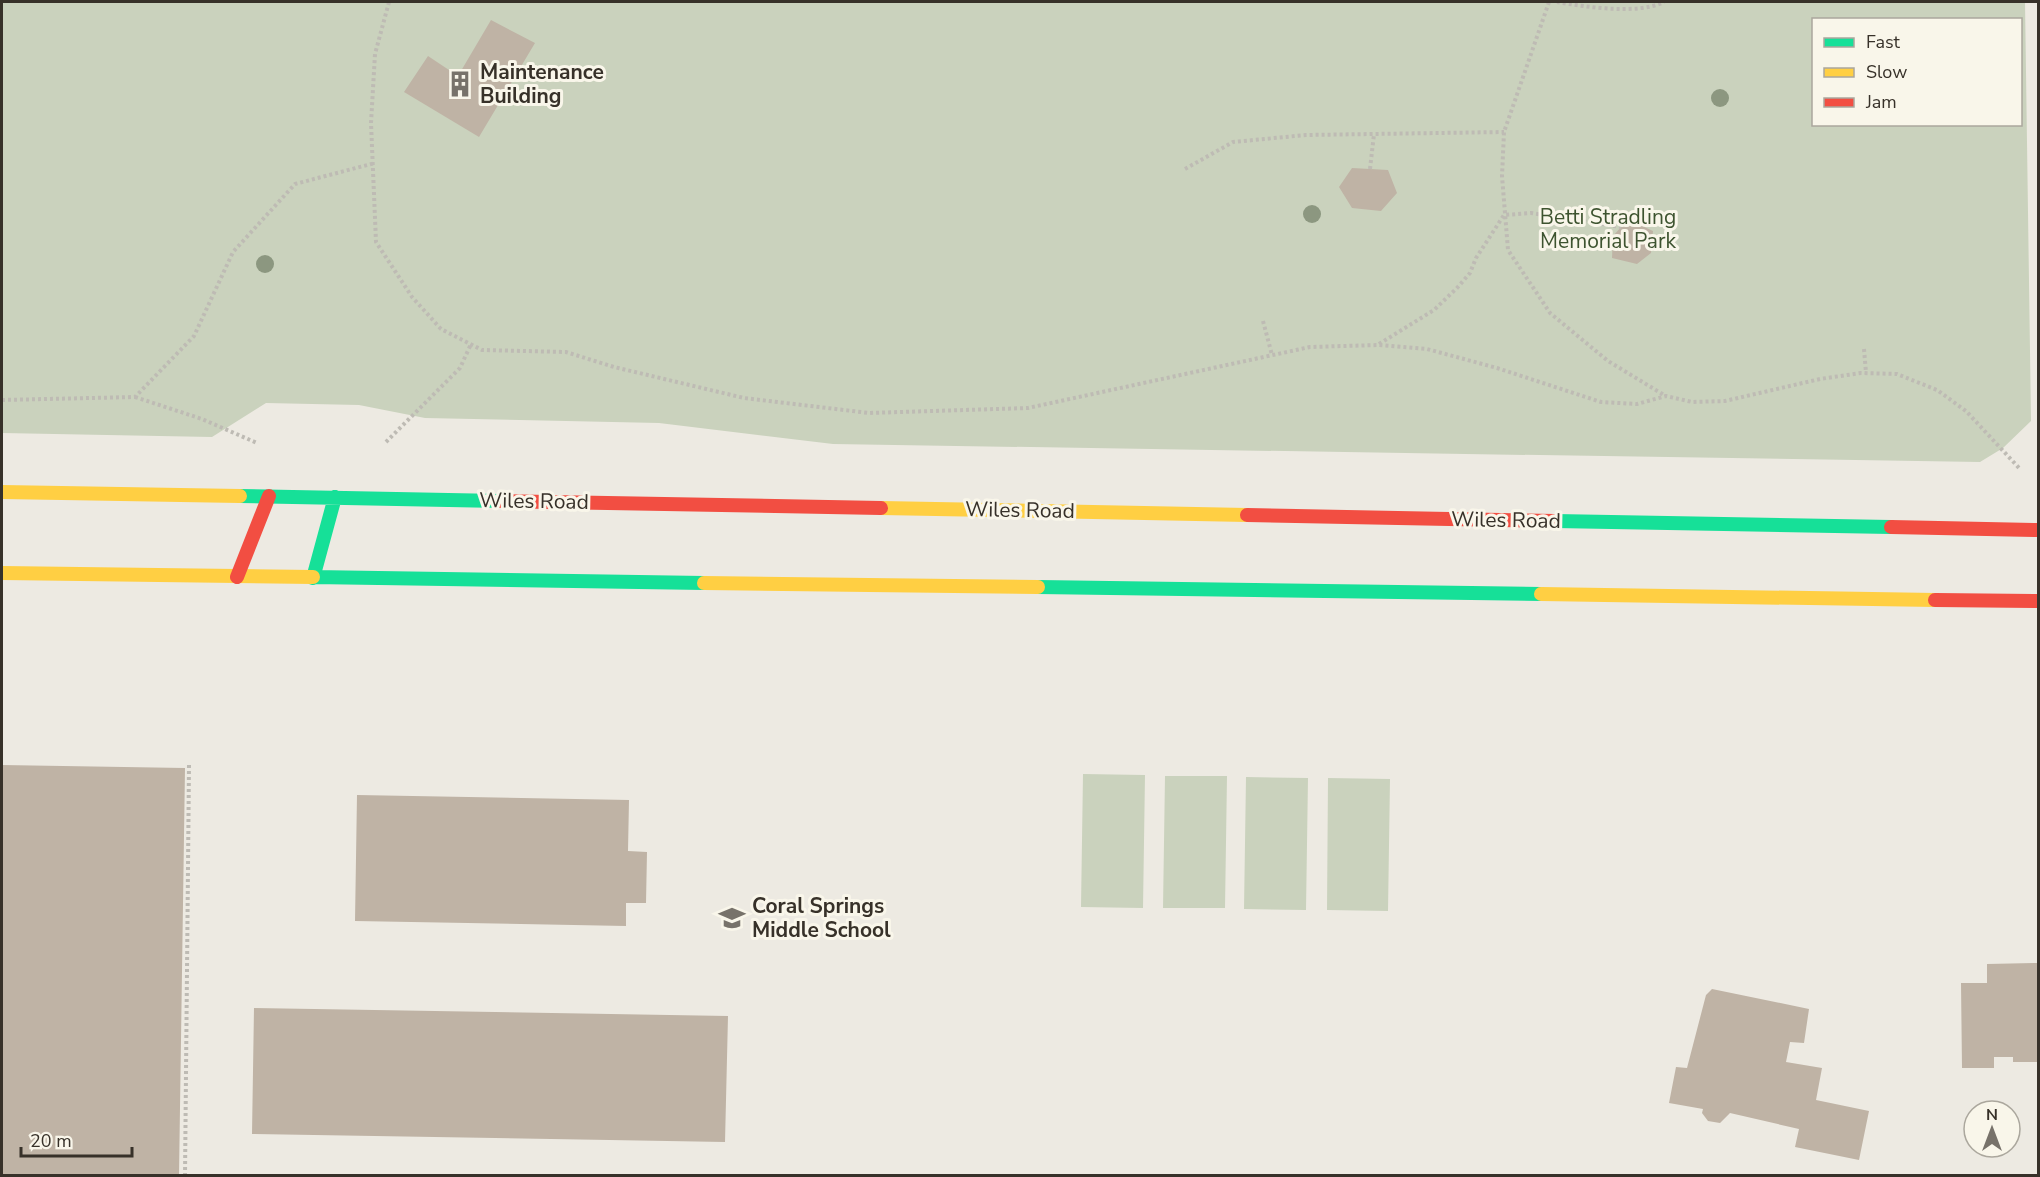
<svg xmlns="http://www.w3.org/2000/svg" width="2040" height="1177" viewBox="0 0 2040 1177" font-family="'Nunito Sans',sans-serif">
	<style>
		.green { fill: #cad2bd; fill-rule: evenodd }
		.building { fill: #bfb3a5 }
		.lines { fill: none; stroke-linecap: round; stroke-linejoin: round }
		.path { stroke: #bebbb4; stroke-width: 4; stroke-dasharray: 3 3; stroke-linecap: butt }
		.fast { stroke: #16e098; stroke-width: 14 }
		.slow { stroke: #ffcf43; stroke-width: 14 }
		.jam { stroke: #f24e42; stroke-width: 14 }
		.tree { fill: #8c9780 }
		.labels { text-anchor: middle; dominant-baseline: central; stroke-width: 6; stroke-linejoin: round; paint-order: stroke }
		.poi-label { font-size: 21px; font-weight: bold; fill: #373129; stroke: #f9f6ea; text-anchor: start }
		.park-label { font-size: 21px; fill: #3d532f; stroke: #f9f6ea }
		.street-label { font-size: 21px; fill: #373129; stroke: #f9f6ea }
	</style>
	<rect width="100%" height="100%" fill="#edeae2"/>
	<path class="green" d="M2,2H2025L2031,421L2003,448L1980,462L833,444L659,423L425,418L359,405L266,403L212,437L2,433ZM1814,20H2020V124H1814Z
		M1083,774L1145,775L1143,908L1081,907Z
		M1165,776H1227L1225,908H1163Z
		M1246,777L1308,778L1306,910L1244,909Z
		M1328,778L1390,779L1388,911L1327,910Z"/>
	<path class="building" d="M491,20L535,43L479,137L404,92L428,56L458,76Z
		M1352,168L1388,170L1397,193L1381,211L1352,208L1339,187Z
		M1634,222L1653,231L1651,253L1637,264L1612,258L1613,236L1621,227Z
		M2,765L185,768L179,1176H2Z
		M357,795L629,800L628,851L647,852L646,903H626V926L355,921Z
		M2038,963V1062H2013V1057H1994V1068H1962L1961,983H1987V964Z
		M1712,989L1809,1009L1804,1043L1790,1042L1786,1062L1822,1068L1816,1100L1869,1111L1859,1160L1795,1147L1799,1129L1730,1113L1720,1123L1708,1121L1702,1113L1703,1109L1669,1103L1676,1067L1687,1068L1706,995Z
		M254,1008L728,1016L725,1142L252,1134Z"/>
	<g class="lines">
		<path class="path" d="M389,2L375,54L371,123L376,242L412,297L441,329L482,350L566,352L614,367L744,398L869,413L1028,408L1310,347L1378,345L1427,349L1497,368L1601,402L1637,404L1666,396L1692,402L1725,401L1820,379L1861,373L1897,374L1937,390L1966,411L2020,469
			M1549,2L1504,132L1502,176L1508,250L1550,313L1608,361L1664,395
			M1557,2C1587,7 1637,15 1664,2
			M1185,169L1233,142L1306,135L1504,132
			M1370,169L1374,134
			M1263,321L1272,355
			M1379,344L1434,310L1457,288L1470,273L1476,258L1504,215L1531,213L1621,227
			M1864,349L1866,373
			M135,397L202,419L257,443
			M2,400L135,397L194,336L233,252L295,184L375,163
			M386,442L460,368L471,344
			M185,1176L189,765"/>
		<path class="fast" d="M240,496L500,501
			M1555,521L1891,527
			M313,577L704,583
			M313,578L335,497
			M1038,587L1541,594"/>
		<path class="slow" d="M2,492L240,496
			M881,508L1247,515
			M2,573L313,577
			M704,583L1038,587
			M1541,594L1935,600"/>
		<path class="jam" d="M500,501L881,508
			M1247,515L1555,521
			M1891,527L2038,530
			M237,577L269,496
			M1935,600L2038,601"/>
	</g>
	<g class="tree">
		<circle cx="1720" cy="98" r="9"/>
		<circle cx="1312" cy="214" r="9"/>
		<circle cx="265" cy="264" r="9"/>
	</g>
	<defs>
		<g id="building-bare" transform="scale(2.07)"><path d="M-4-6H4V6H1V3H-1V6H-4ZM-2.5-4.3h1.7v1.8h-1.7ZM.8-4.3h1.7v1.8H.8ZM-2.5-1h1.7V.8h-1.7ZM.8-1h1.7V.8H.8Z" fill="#77726a" stroke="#f9f6ea" stroke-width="2.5" paint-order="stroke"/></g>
		<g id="school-bare" transform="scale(2.07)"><path d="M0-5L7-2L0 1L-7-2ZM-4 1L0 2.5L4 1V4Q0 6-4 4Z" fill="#77726a" stroke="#f9f6ea" stroke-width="2.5" paint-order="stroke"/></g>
	</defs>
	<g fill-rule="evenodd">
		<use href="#building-bare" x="460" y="84"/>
		<use href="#school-bare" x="732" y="918"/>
	</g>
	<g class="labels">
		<g class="poi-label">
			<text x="480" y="72">Maintenance<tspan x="480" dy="24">Building</tspan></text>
			<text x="752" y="906">Coral Springs<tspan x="752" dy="24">Middle School</tspan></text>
		</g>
		<g class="park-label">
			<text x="1608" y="217">Betti Stradling<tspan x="1608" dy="24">Memorial Park</tspan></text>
		</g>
		<g class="street-label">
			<text transform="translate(534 501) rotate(1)">Wiles Road</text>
			<text transform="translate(1020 510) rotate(1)">Wiles Road</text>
			<text transform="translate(1506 520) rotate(1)">Wiles Road</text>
		</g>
	</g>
	<rect width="2040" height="1177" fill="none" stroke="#373129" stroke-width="6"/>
	<rect x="1812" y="18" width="210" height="108" fill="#f9f6ea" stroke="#aba79d" stroke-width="1.5"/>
	<rect x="1824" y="38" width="30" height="9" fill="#16e098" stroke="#aba79d" stroke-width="1.5"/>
	<text x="1866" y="48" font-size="18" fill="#373129">Fast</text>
	<rect x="1824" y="68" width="30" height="9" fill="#ffcf43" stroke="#aba79d" stroke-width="1.5"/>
	<text x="1866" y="78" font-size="18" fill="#373129">Slow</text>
	<rect x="1824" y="98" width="30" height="9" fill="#f24e42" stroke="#aba79d" stroke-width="1.5"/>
	<text x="1866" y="108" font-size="18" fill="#373129">Jam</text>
	<g transform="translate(1992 1129)"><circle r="28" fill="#f9f6ea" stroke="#aba79d" stroke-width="1.5"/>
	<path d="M0-4.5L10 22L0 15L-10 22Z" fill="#77726a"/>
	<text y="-9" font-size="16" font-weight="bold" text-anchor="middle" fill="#373129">N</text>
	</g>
	<path d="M21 1147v9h111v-9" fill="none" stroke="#373129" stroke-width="3"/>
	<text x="30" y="1147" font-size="18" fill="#373129" stroke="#f9f6ea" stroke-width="4.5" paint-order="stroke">20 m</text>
</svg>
